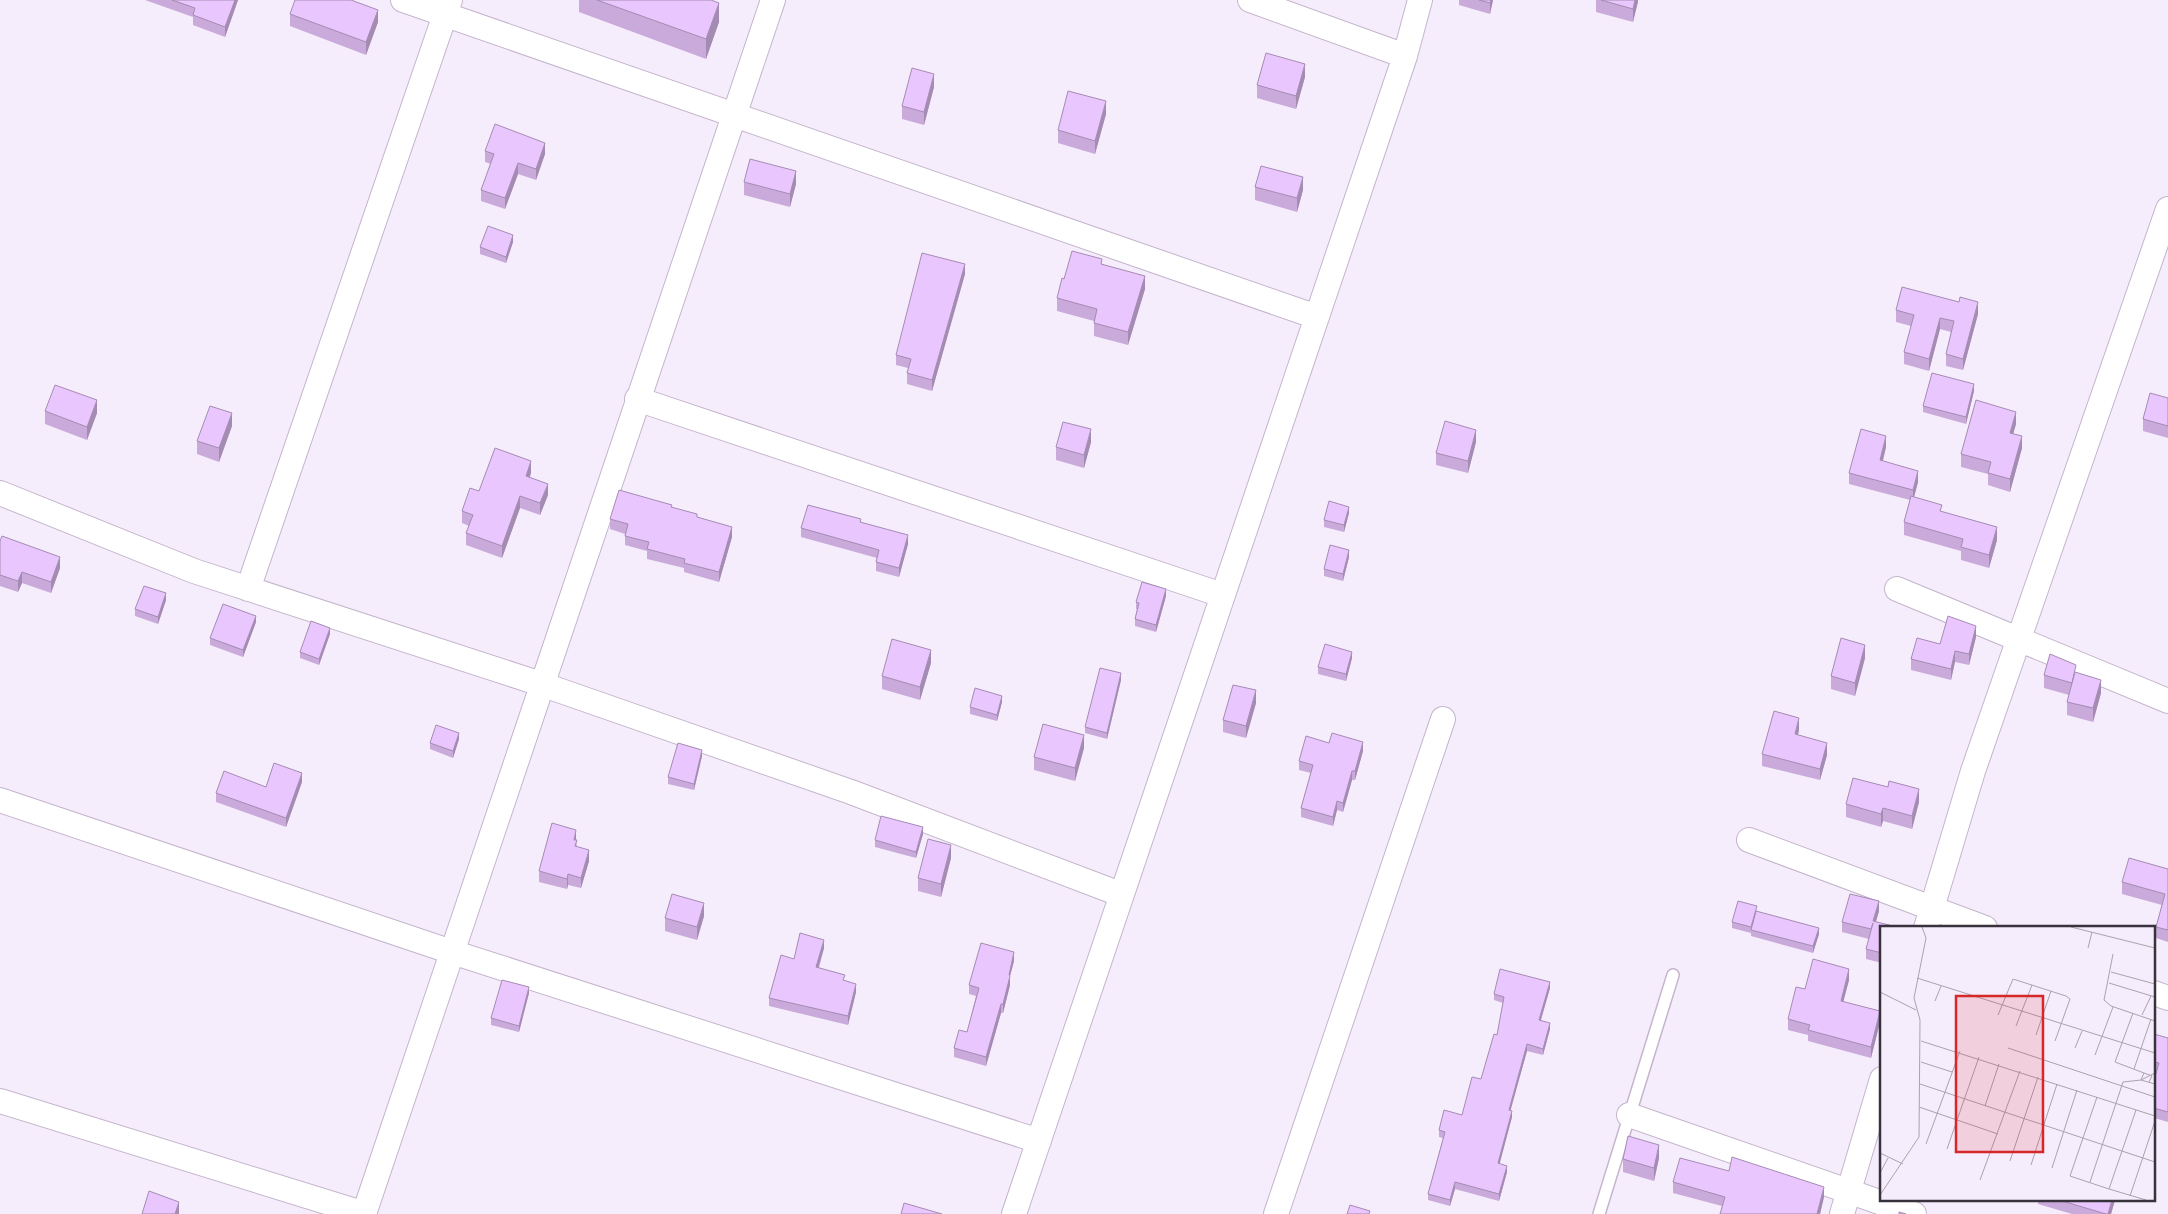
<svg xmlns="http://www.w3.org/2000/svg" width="2168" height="1214" viewBox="0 0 2168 1214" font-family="'Public Sans',sans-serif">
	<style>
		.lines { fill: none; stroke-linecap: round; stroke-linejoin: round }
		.lane-casing { stroke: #c4b5cc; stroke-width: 14 }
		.street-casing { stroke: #c4b5cc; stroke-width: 26 }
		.lane { stroke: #fff; stroke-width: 11 }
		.street { stroke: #fff; stroke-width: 24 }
		.wall { fill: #c9aada }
		.shaded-wall { fill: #a48bb2 }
		.building { fill: #eac6fe; stroke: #a48bb2 }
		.inset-road { fill: none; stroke: #aaa2af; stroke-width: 1 }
		.view { fill: #d62828; fill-opacity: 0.15; stroke: #d62828; stroke-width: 2.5 }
		.inset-edge { fill: none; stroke: #38323c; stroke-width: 2.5 }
	</style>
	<rect width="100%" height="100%" fill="#f6edfc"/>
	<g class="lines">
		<g class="lane-casing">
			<path id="lane" d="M1599,1214L1673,975"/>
		</g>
		<g class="street-casing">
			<path id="street" d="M403,0L1317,317
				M1250,0L1405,56
				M637,399L1222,595
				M0,493L194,571L541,684L851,792L1120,894
				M248,589L450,0
				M1897,589L2168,701
				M0,800L452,952L1039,1141
				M1749,840L1985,928
				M1926,928L1973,771L2168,209
				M2154,993L2168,998
				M0,1101L365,1214
				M1629,1115L1914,1214
				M364,1214L773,0
				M1014,1214L1405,56L1420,0
				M1276,1214L1443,719
				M1842,1214L1882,1079"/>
		</g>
		<use href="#lane" class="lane"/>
		<use href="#street" class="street"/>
	</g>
	<path class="wall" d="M145,0H238L225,37L193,25V17Z
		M579,0H711L719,22L706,59L579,12Z
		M1459,0H1493L1490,14L1459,5Z
		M1596,0H1638L1633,22L1596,12Z
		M290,14L378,22L366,55L290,26Z
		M1305,77L1296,109L1257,98V85Z
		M934,87L924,125L902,119V106Z
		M1106,114L1095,154L1058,143V130Z
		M485,151L545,154L536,180L518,174L505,209L481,201V190L491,164L485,162Z
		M744,182L796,184L790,207L744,195Z
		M1255,187L1303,190L1297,212L1255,200Z
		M513,242L506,263L480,254V247Z
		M1102,264L1145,289L1128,345L1094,336V321L1057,311V298L1064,279Z
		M965,274L932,391L907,384V373L908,368L896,365V355Z
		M1896,310L1978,314L1963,370L1946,366V354L1951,332L1940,329L1929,371L1904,364V352L1911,326L1896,322Z
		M1974,391L1966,424L1923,412V406Z
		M2168,398V438L2143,431V419Z
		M45,411L97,413L87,440L45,424Z
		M2016,424L2013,434L2022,448L2010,492L1988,485V474L1961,467V454Z
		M232,426L219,462L197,454V441Z
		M1091,442L1084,468L1056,460V447Z
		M1476,442L1468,473L1436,465V453Z
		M1886,447L1883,461L1918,482L1914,497L1997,540L1989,568L1961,560V551L1904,535V522L1910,500L1849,484V473Z
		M531,473L530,477L548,495L540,515L520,508L502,558L466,545V533L469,526L462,523V511L479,491Z
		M672,508L697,517L732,537L719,582L684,572V568L647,559V551L625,545V534L610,529V519Z
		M1349,513L1344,532L1324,527V520Z
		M861,523L908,544L899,577L876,571V562L877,558L801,537V528Z
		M0,541L60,568L51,593L22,583L18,592L0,586Z
		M1349,557L1343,581L1324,576V569Z
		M1166,596L1156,632L1135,626V619L1137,609H1136V602Z
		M166,600L158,624L135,616V609Z
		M256,622L243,657L210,645V638Z
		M330,634L319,665L300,658V652Z
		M1976,637L1969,665L1955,662L1951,680L1911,670V659Z
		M1352,658L1346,681L1318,674V667Z
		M1865,658L1855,696L1831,689V676Z
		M931,663L920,700L882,689V676Z
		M2076,673L2101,693L2093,722L2067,715V702L2069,695L2044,688V675Z
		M1121,680L1107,739L1085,733V727Z
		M1002,702L997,721L970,714V707Z
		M1256,703L1246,738L1223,732V720Z
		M1799,730L1798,735L1827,755L1820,780L1762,766V754Z
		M459,739L453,758L430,749V743Z
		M1329,743L1363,751L1355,780H1352L1343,812L1337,810L1333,826L1301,817V808L1311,773L1299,770V761Z
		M1084,748L1075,781L1034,770V757Z
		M702,756L694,790L668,784V777Z
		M302,782L286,827L216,802V793Z
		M1919,802L1912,829L1883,821L1881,827L1846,817V804Z
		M923,834L916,858L875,847V840Z
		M576,840L577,847L589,861L581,888L568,885L567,889L539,882V871Z
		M951,858L941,897L918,891V878Z
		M2168,869V942L2156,938V927L2162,905L2122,894V882Z
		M1879,911L1876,922L1882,928V963L1866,959V949L1869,939L1842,932V922Z
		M1757,912L1819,934L1813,953L1751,936V933L1732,928V922Z
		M704,916L697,940L665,931V918Z
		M824,948L819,968L845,981L856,992L848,1025L769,1006V998L794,959Z
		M1014,961L1010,976V985L1003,1013H1001L986,1066L954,1057V1048L967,1032L976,996L969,994V985Z
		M1849,980L1843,1001L1880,1022L1871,1058L1808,1041V1035L1788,1030V1019L1805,989Z
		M1550,988L1541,1020L1550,1029L1543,1055L1527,1051L1510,1110L1512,1117L1499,1164L1507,1172L1499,1201L1455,1189L1450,1206L1428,1200V1194L1443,1138L1439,1137V1130L1462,1115L1481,1079L1497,1035L1503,1003L1494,1000V994Z
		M529,993L519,1032L491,1025V1018Z
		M2154,1034L2168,1038V1122L2154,1118V1080L2156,1073L2154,1072Z
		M1659,1158L1654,1181L1623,1172V1159Z
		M1673,1182L1824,1197L1820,1214H1720L1722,1206L1673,1193Z
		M2038,1200H2115L2111,1214H2072L2038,1204Z"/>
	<path class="shaded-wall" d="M235,0H238L225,37V27Z
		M1491,0H1493L1490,14V3Z
		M1635,0H1638V2L1633,22V9Z
		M719,3V22L706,59V39Z
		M378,10V22L366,55V42Z
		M1305,64V77L1296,109V96Z
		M934,74V87L924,125V112Z
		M1106,101V114L1095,154V141Z
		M545,143V154L536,180V169Z
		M518,163V174L505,209V198Z
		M796,171V184L790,207V194Z
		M1303,177V190L1297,212V198Z
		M513,235V242L506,263V257Z
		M965,264V274L932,391V380Z
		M1145,276V289L1128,345V332Z
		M1978,302V314L1963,370V359Z
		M1940,318V329L1929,371V359Z
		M1974,384V391L1966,424V417Z
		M97,400V413L87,440V427Z
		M2016,412V424L2010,445V433Z
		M232,413V426L219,462V448Z
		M1091,429V442L1084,468V455Z
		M1476,430V442L1468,473V461Z
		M1886,436V447L1880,471V460Z
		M2022,436V448L2010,492V479Z
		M531,461V473L526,487V476Z
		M1918,471V482L1913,501V490Z
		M548,484V495L540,515V503Z
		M520,496V508L502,558V546Z
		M1349,507V513L1344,532V525Z
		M732,527V537L719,582V572Z
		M1997,527V540L1989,568V555Z
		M908,535V544L899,577V568Z
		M1349,550V557L1343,581V574Z
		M60,557V568L51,593V582Z
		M22,572V583L18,592V581Z
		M1166,589V596L1156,632V625Z
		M166,593V600L158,624V617Z
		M256,616V622L243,657V650Z
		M1976,626V637L1969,665V654Z
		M330,628V634L319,665V659Z
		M1865,645V658L1855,696V683Z
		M931,650V663L920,700V687Z
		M1955,651V662L1951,680V669Z
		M1352,652V658L1346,681V674Z
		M1121,673V680L1107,739V733Z
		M2101,680V693L2093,722V708Z
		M1256,690V703L1246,738V726Z
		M1002,696V702L997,721V715Z
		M1799,718V730L1795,746V734Z
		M459,733V739L453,758V751Z
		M1084,735V748L1075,781V768Z
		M1363,742V751L1355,780V771Z
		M1827,743V755L1820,780V769Z
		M702,750V756L694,790V784Z
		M1352,771V780L1343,812V803Z
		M302,773V782L286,827V818Z
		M1919,789V802L1912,829V816Z
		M1337,801V810L1333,826V817Z
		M1883,808V821L1881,827V814Z
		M923,827V834L916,858V852Z
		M576,830V841L574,840Z
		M951,845V858L941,897V884Z
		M589,850V861L581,888V878Z
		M568,874V885L567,889V879Z
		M1879,901V911L1873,931V921Z
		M704,903V916L697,940V927Z
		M1819,928V934L1813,953V946Z
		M824,940V948L816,975V967Z
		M1014,952V961L1010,976V985L1003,1013V1004Z
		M1849,969V980L1841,1011V1001Z
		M1550,982V988L1539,1026V1020Z
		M856,984V992L848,1025V1016Z
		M529,987V993L519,1032V1026Z
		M1001,1004V1013L986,1066V1057Z
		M1880,1011V1022L1871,1058V1047Z
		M1550,1023V1029L1543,1055V1049Z
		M1527,1044V1051L1509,1116V1110Z
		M1512,1111V1117L1498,1170V1163Z
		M1659,1145V1158L1654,1181V1168Z
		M1507,1166V1172L1499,1201V1194Z
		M1455,1182V1189L1450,1206V1200Z
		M1824,1187V1197L1820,1214H1817Z
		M2112,1200H2115L2111,1214H2108Z
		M179,1202V1214H175Z"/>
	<path class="building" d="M172,0H235L225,27L193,15L195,8Z
		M295,0H351L378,10L366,42L290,14Z
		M597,0H711L719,3L706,39Z
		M1479,0H1491L1490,3Z
		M1601,0H1635L1633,9Z
		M1266,53L1305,64L1296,96L1257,85Z
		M912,68L934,74L924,112L902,106Z
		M1068,91L1106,101L1095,141L1058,130Z
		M495,124L545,143L536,169L518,163L505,198L481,190L494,154L485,151Z
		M750,159L796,171L790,194L744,182Z
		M1261,166L1303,177L1297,198L1255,187Z
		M488,226L513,235L506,257L480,247Z
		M1072,251L1102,259L1101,264L1145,276L1128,332L1094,323L1097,309L1057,298L1062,278L1064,279Z
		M922,253L965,264L932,380L907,373L911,359L896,355Z
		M1902,287L1959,302L1960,297L1978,302L1963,359L1946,354L1954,321L1940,318L1929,359L1904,352L1914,315L1896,310Z
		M1932,373L1974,384L1966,417L1923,406Z
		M55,385L97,400L87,427L45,411Z
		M2150,393L2168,398V426L2143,419Z
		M1976,400L2016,412L2010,433L2022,436L2010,479L1988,473L1991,462L1961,454Z
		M210,406L232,413L219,448L197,441Z
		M1445,421L1476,430L1468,461L1436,453Z
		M1063,422L1091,429L1084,455L1056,447Z
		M1861,429L1886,436L1880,460L1918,471L1913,490L1849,473Z
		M495,448L531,461L526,476L548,484L540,503L520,496L502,546L466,533L473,515L462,511L470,488L479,491Z
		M619,490L672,505L671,507L697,514V517L732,527L719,572L684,563L685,559L647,549L649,542L625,536L628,524L610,519Z
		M1911,496L1942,505L1940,511L1997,527L1989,555L1961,547L1963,539L1904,522Z
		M1329,501L1349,507L1344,525L1324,520Z
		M808,505L861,519L860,522L908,535L899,568L876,562L879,550L801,528Z
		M2,536L60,557L51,582L22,572L18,581L0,575V541Z
		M1330,545L1349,550L1343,574L1324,569Z
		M1142,582L1166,589L1156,625L1135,619L1139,603L1136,602Z
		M144,586L166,593L158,617L135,609Z
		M223,604L256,616L243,650L210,638Z
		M1948,616L1976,626L1969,654L1955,651L1951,669L1911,659L1917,638L1940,644Z
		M311,621L330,628L319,659L300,652Z
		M1841,638L1865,645L1855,683L1831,676Z
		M892,639L931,650L920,687L882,676Z
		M1325,644L1352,652L1346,674L1318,667Z
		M2050,654L2076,665L2072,683L2044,675Z
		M1100,668L1121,673L1107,733L1085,727Z
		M2075,672L2101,680L2093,708L2067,702Z
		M1233,685L1256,690L1246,726L1223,720Z
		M975,688L1002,696L997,715L970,707Z
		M1774,711L1799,718L1795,734L1827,743L1820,769L1762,754Z
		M1043,724L1084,735L1075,768L1034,757Z
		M436,725L459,733L453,751L430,743Z
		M1332,733L1363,742L1355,771H1352L1343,803L1337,801L1333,817L1301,808L1313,765L1299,761L1306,736L1329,743Z
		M678,743L702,750L694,784L668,777Z
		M274,763L302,773L286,818L216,793L224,771L266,787Z
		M1853,778L1888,787L1889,781L1919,789L1912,816L1883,808L1881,814L1846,804Z
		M881,816L923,827L916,852L875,840Z
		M552,823L576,830L574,840H577L575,846L589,850L581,878L568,874L567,879L539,871Z
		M928,839L951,845L941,884L918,878Z
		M2129,858L2168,869V930L2156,927L2165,894L2122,882Z
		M672,894L704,903L697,927L665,918Z
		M1850,894L1879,901L1873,921L1897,927L1882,928V953L1866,949L1873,923L1871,929L1842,922Z
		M1738,901L1757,906L1751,927L1732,922Z
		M1756,911L1819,928L1813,946L1751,930Z
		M800,933L824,940L816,967L845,975L843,980L856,984L848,1016L769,998L781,955L794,959Z
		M981,943L1014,952L1009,975L1010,976L1003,1004H1001L986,1057L954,1048L959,1030L967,1032L979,988L969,985Z
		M1813,959L1849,969L1841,1001L1880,1011L1871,1047L1808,1030L1810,1025L1788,1019L1796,987L1805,989Z
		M1500,969L1550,982L1539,1020L1550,1023L1543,1049L1527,1044L1509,1110L1512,1111L1498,1163L1507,1166L1499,1194L1455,1182L1450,1200L1428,1194L1445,1132L1439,1130L1444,1110L1462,1115L1472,1077L1481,1079L1494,1034L1497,1035L1504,997L1494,994Z
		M502,980L529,987L519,1026L491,1018Z
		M2154,1034L2168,1038V1112L2154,1108V1080L2159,1063L2154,1062Z
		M1628,1136L1659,1145L1654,1168L1623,1159Z
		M1732,1157L1824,1187L1817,1214H1720L1725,1197L1673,1182L1680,1158L1729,1171Z
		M149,1191L179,1202L175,1214H142Z
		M2059,1200H2112L2108,1214H2106Z
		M904,1203L942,1214H901Z
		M1350,1205L1370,1211L1369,1214H1347Z
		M1899,1212L1906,1214H1899Z"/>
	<g transform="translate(1880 926)">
		<rect width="275" height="275" fill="#f6edfc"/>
		<path class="inset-road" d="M191,1L275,22M208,22L212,6M233,28L224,74L231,80L275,95M231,46L275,58M37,52L275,127M229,57L275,71M0,66L36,84M55,75L61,60M253,87L235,136L272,150L269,156M118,89L133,53L186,70L190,73L175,115M262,89L271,70M136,100L152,59M156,109L171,65M41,115L275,190M128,122L275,171M195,122L202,105M215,129L233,81M41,136L72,146M254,143L271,93M264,147L261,154L275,147M40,158L275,236M217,171L190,250L229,263M105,180L119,138M39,181L118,208M256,184L229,263L266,274M46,218L80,125M67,223L99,131M0,227L23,238M130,235L158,151M151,239L177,158M172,242L197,164M0,247L8,232M100,254L140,145M210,256L243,156L261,154L275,158M0,269L39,211L40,94L34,72L46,12L42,1M250,270L275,195"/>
		<path class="view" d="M76,70H163V226H76Z"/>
		<rect width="275" height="275" class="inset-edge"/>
	</g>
</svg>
